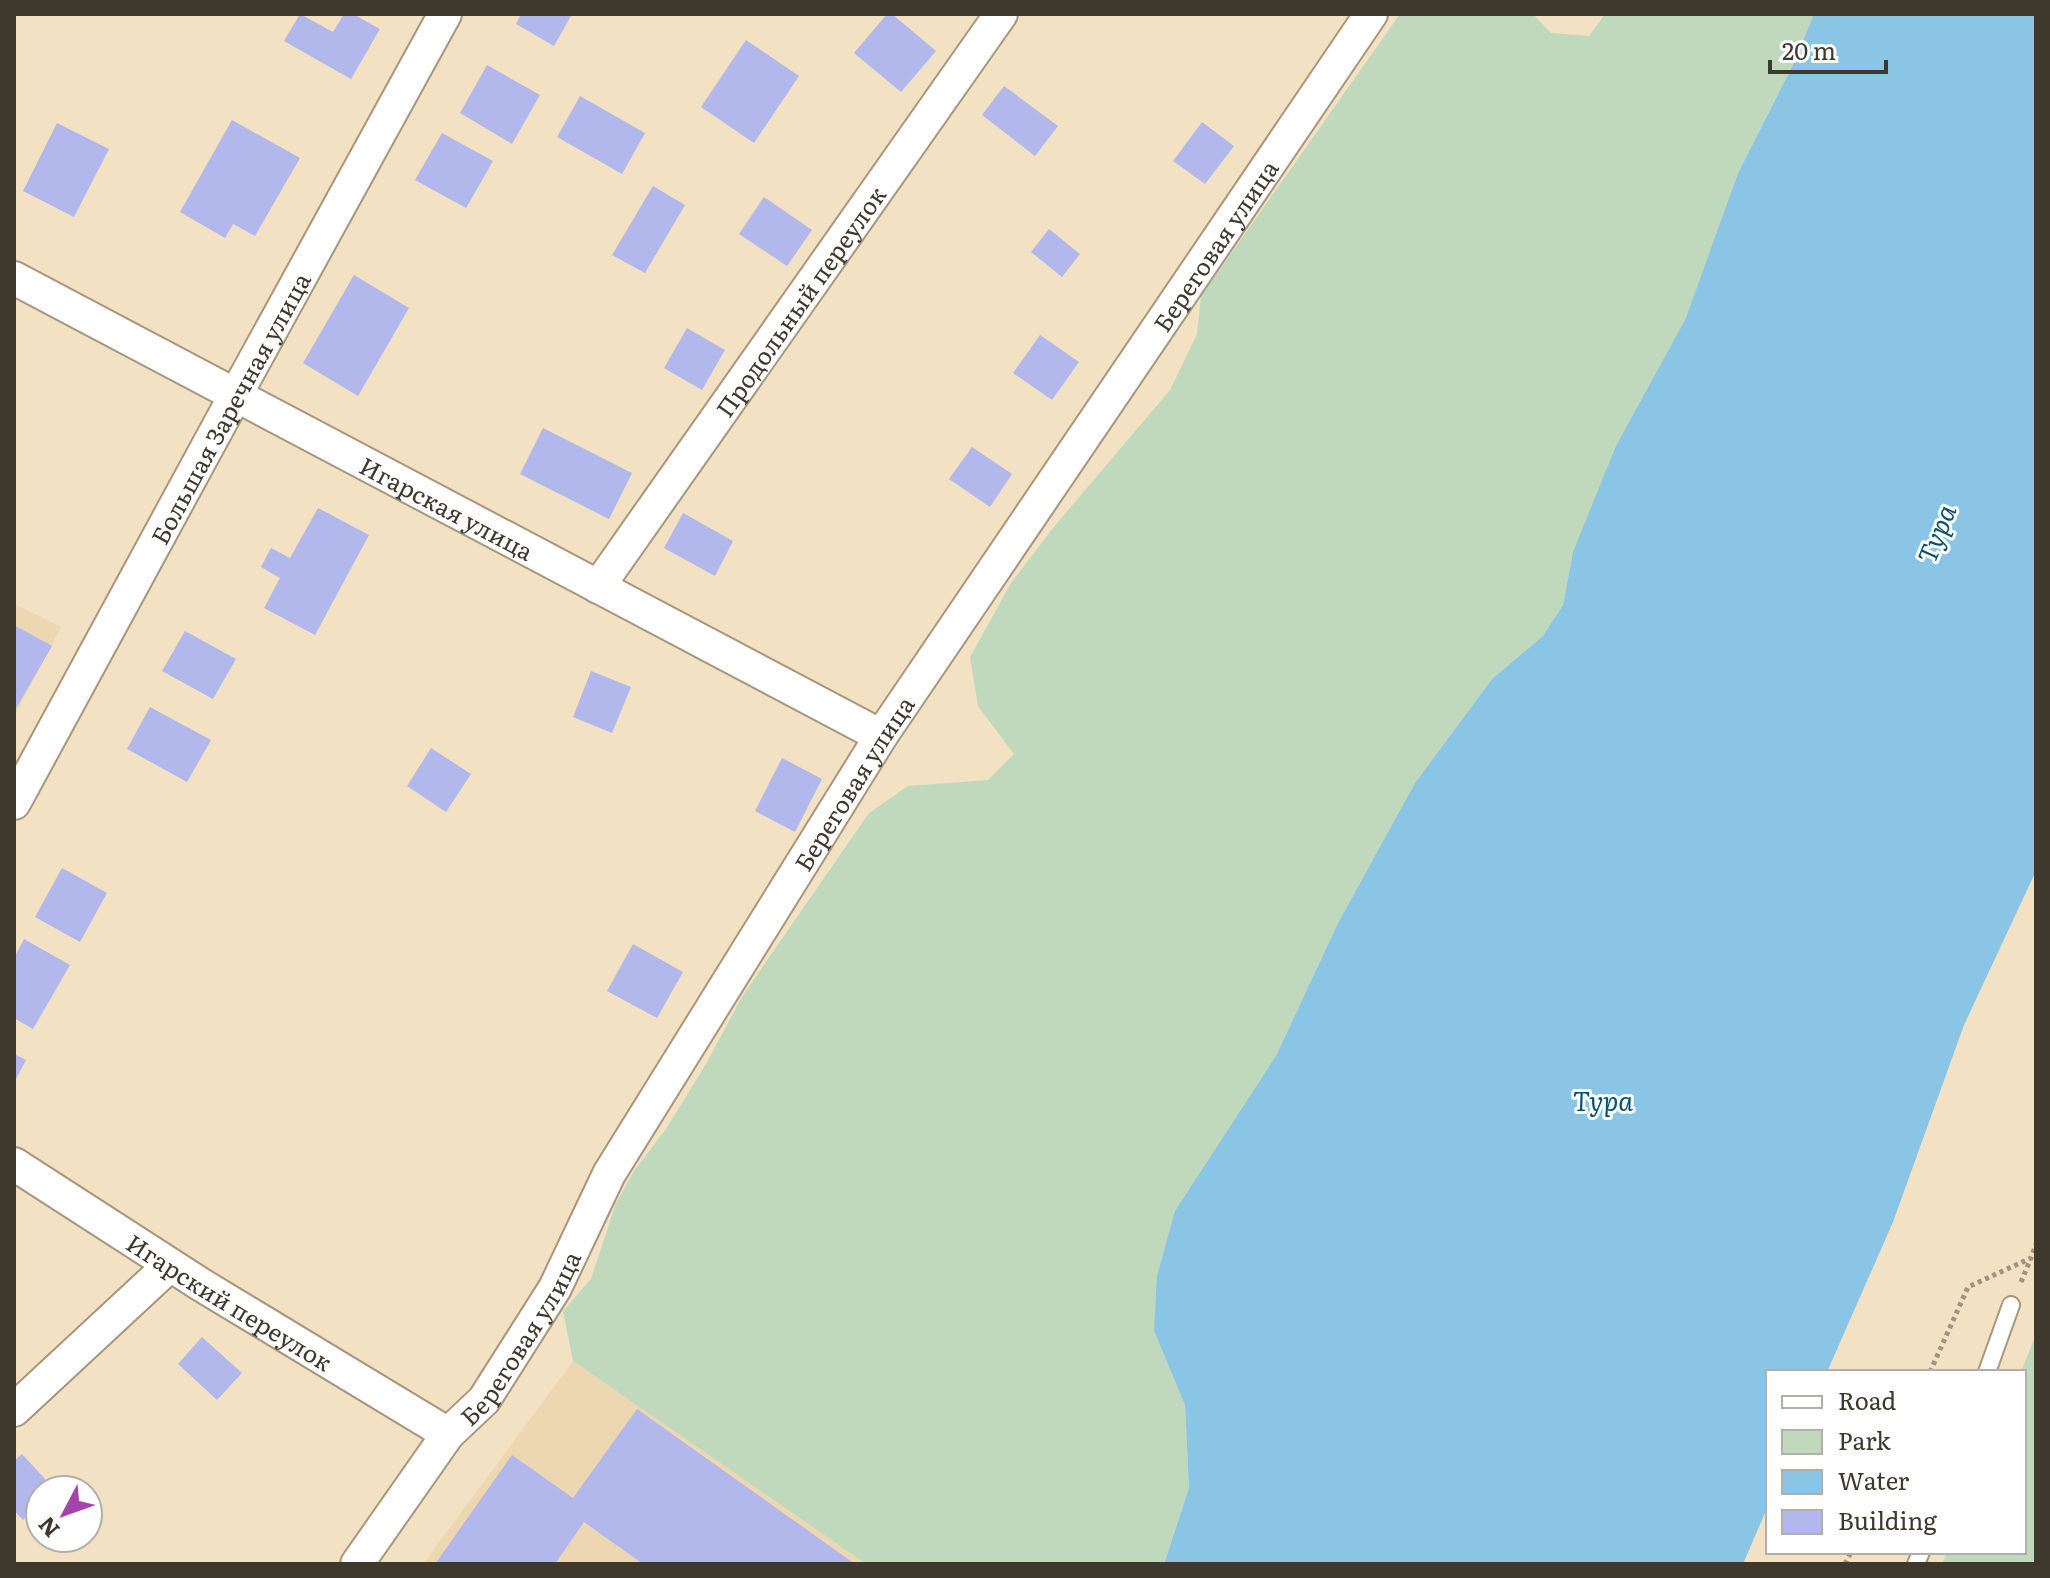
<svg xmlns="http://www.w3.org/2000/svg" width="2050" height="1578" viewBox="0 0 2050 1578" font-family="Literata,serif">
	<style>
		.built { fill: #edd7b3 }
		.green { fill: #c0d9bc }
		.water { fill: #8bc5e5 }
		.building { fill: #b2b7ec }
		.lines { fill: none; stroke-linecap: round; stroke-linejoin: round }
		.lane-casing { stroke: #a7967b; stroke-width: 20 }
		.street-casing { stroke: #a7967b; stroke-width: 36 }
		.path { stroke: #a0937f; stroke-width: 5; stroke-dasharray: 4 4; stroke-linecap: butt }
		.lane { stroke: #fff; stroke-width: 16 }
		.street { stroke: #fff; stroke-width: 32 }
		.labels { text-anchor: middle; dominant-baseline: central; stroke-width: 6; stroke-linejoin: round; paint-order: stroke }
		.street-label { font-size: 24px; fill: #3f382d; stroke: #fff }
		.water-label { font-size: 26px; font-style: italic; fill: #025171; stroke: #fff }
	</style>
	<rect width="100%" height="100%" fill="#f3e1c4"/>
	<path class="built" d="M14,604L61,627L14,717Z
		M573,1361L866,1564H423Z"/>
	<path class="green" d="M1400,14H1533L1551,33L1589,36L1605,14H1814L1793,65L1738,173L1685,320L1573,552L1563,605L1543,636L1492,679L1415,783L1338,923L1276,1056L1154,1331L1185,1405L1189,1488L1164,1564H866L573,1361L563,1311L591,1279L616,1203L634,1171L666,1129L706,1064L743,995L869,813L908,786L988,780L1014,754L978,706L970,657L1011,583L1053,528L1170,390L1197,334L1201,296Z
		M2036,1334V1564H1942L1947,1552H2024V1372H2021Z"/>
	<path class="water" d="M1814,14H2036V871L1964,1025L1893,1222L1827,1372H1768V1506L1743,1564H1164L1189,1488L1185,1405L1154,1331L1157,1276L1175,1211L1276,1056L1338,923L1415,783L1492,679L1543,636L1563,605L1573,552L1616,446L1685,320L1738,173L1793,65Z"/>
	<path class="building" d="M300,14L333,32L344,14H353L380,29L351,79L284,41Z
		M521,14H572L554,46L516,24Z
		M887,14H892L936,51L901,92L854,53Z
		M746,40L799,76L754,143L701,107Z
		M487,65L540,95L512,144L460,113Z
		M1004,86L1058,126L1035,156L982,115Z
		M580,96L645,133L622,174L557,137Z
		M232,120L300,158L255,236L233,224L225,238L180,212Z
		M1202,122L1234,146L1205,184L1173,161Z
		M57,123L109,149L74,217L23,191Z
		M442,133L493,161L466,208L415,180Z
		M653,186L685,205L645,273L612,255Z
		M764,197L812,230L787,266L739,234Z
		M1049,229L1080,254L1062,277L1031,252Z
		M354,275L409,308L358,396L303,363Z
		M687,328L725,350L702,390L664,368Z
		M1040,335L1079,362L1052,400L1013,373Z
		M543,428L632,473L609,519L520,474Z
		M972,447L1012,474L990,507L949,479Z
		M318,508L369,535L315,635L264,608L280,578L261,567L271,548L290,558Z
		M683,513L733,541L715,576L664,548Z
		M14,625L52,646L14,712Z
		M185,631L236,659L213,699L162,671Z
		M591,671L631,687L612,733L573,717Z
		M150,707L211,740L187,782L127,749Z
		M431,748L471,774L446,812L407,786Z
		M782,758L822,779L795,832L755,811Z
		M62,868L107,893L80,942L35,917Z
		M24,939L70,965L33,1029L14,1018V958Z
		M633,944L683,972L657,1018L607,991Z
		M14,1054L26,1060L14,1083Z
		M202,1337L242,1373L217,1400L178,1364Z
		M637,1409L855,1564H643L584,1522L555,1564H435L512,1455L573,1498Z
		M22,1454L55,1490H40V1504L23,1520L14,1510V1461Z"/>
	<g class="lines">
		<g class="lane-casing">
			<path id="lane" d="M1987,1372L2011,1305
				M1916,1564L1921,1552"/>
		</g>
		<g class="street-casing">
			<g id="street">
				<path id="s1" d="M14,278L881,736"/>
				<path id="s2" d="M598,587L1001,14"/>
				<path id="s3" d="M14,803L235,396L445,14"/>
				<path id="s4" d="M14,1164L200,1284L448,1434"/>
				<path d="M14,1410L170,1265"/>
				<path id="s5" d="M357,1564L448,1434L484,1400L555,1288L609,1174L881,736L1371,14"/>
			</g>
		</g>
		<path class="path" d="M2021,1282L2031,1258
			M1930,1372L1968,1287L2031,1258L2036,1244
			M1845,1564L1851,1552"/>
		<use href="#lane" class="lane"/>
		<use href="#street" class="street"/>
	</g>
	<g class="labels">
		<g class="street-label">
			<text stroke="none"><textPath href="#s5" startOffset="1576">Береговая улица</textPath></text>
			<text stroke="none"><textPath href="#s2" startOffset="350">Продольный переулок</textPath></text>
			<text stroke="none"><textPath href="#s3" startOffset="450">Большая Заречная улица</textPath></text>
			<text stroke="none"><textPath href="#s1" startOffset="490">Игарская улица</textPath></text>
			<text stroke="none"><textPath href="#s5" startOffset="928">Береговая улица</textPath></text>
			<text stroke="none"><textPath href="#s4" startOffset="256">Игарский переулок</textPath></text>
			<text stroke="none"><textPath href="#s5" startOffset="280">Береговая улица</textPath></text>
		</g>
		<g class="water-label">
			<text transform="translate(1935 533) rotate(-68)">Тура</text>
			<text x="1603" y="1099">Тура</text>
		</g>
	</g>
	<rect width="2050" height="1578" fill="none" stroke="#3f382d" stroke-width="32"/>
	<rect x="1766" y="1370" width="260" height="184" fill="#ffffff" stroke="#b2afab" stroke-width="2"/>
	<rect x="1782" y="1396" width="40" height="12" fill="#ffffff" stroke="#b2afab" stroke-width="2"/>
	<text x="1838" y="1410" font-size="24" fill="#3f382d">Road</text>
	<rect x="1782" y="1430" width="40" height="24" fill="#c0d9bc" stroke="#b2afab" stroke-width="2"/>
	<text x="1838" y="1450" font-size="24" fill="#3f382d">Park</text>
	<rect x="1782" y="1470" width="40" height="24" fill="#8bc5e5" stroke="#b2afab" stroke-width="2"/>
	<text x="1838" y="1490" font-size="24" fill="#3f382d">Water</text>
	<rect x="1782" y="1510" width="40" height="24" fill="#b2b7ec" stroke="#b2afab" stroke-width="2"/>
	<text x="1838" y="1530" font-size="24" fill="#3f382d">Building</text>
	<g transform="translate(64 1514) rotate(229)"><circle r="38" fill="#ffffff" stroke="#b2afab" stroke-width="2"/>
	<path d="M0-6L14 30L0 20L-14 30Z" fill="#a544ab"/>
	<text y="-12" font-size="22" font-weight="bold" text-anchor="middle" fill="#3f382d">N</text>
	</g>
	<path d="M1770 60v12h116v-12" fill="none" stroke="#3f382d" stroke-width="4"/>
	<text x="1782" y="60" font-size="24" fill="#3f382d" stroke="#ffffff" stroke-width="6" paint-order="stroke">20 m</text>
</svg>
